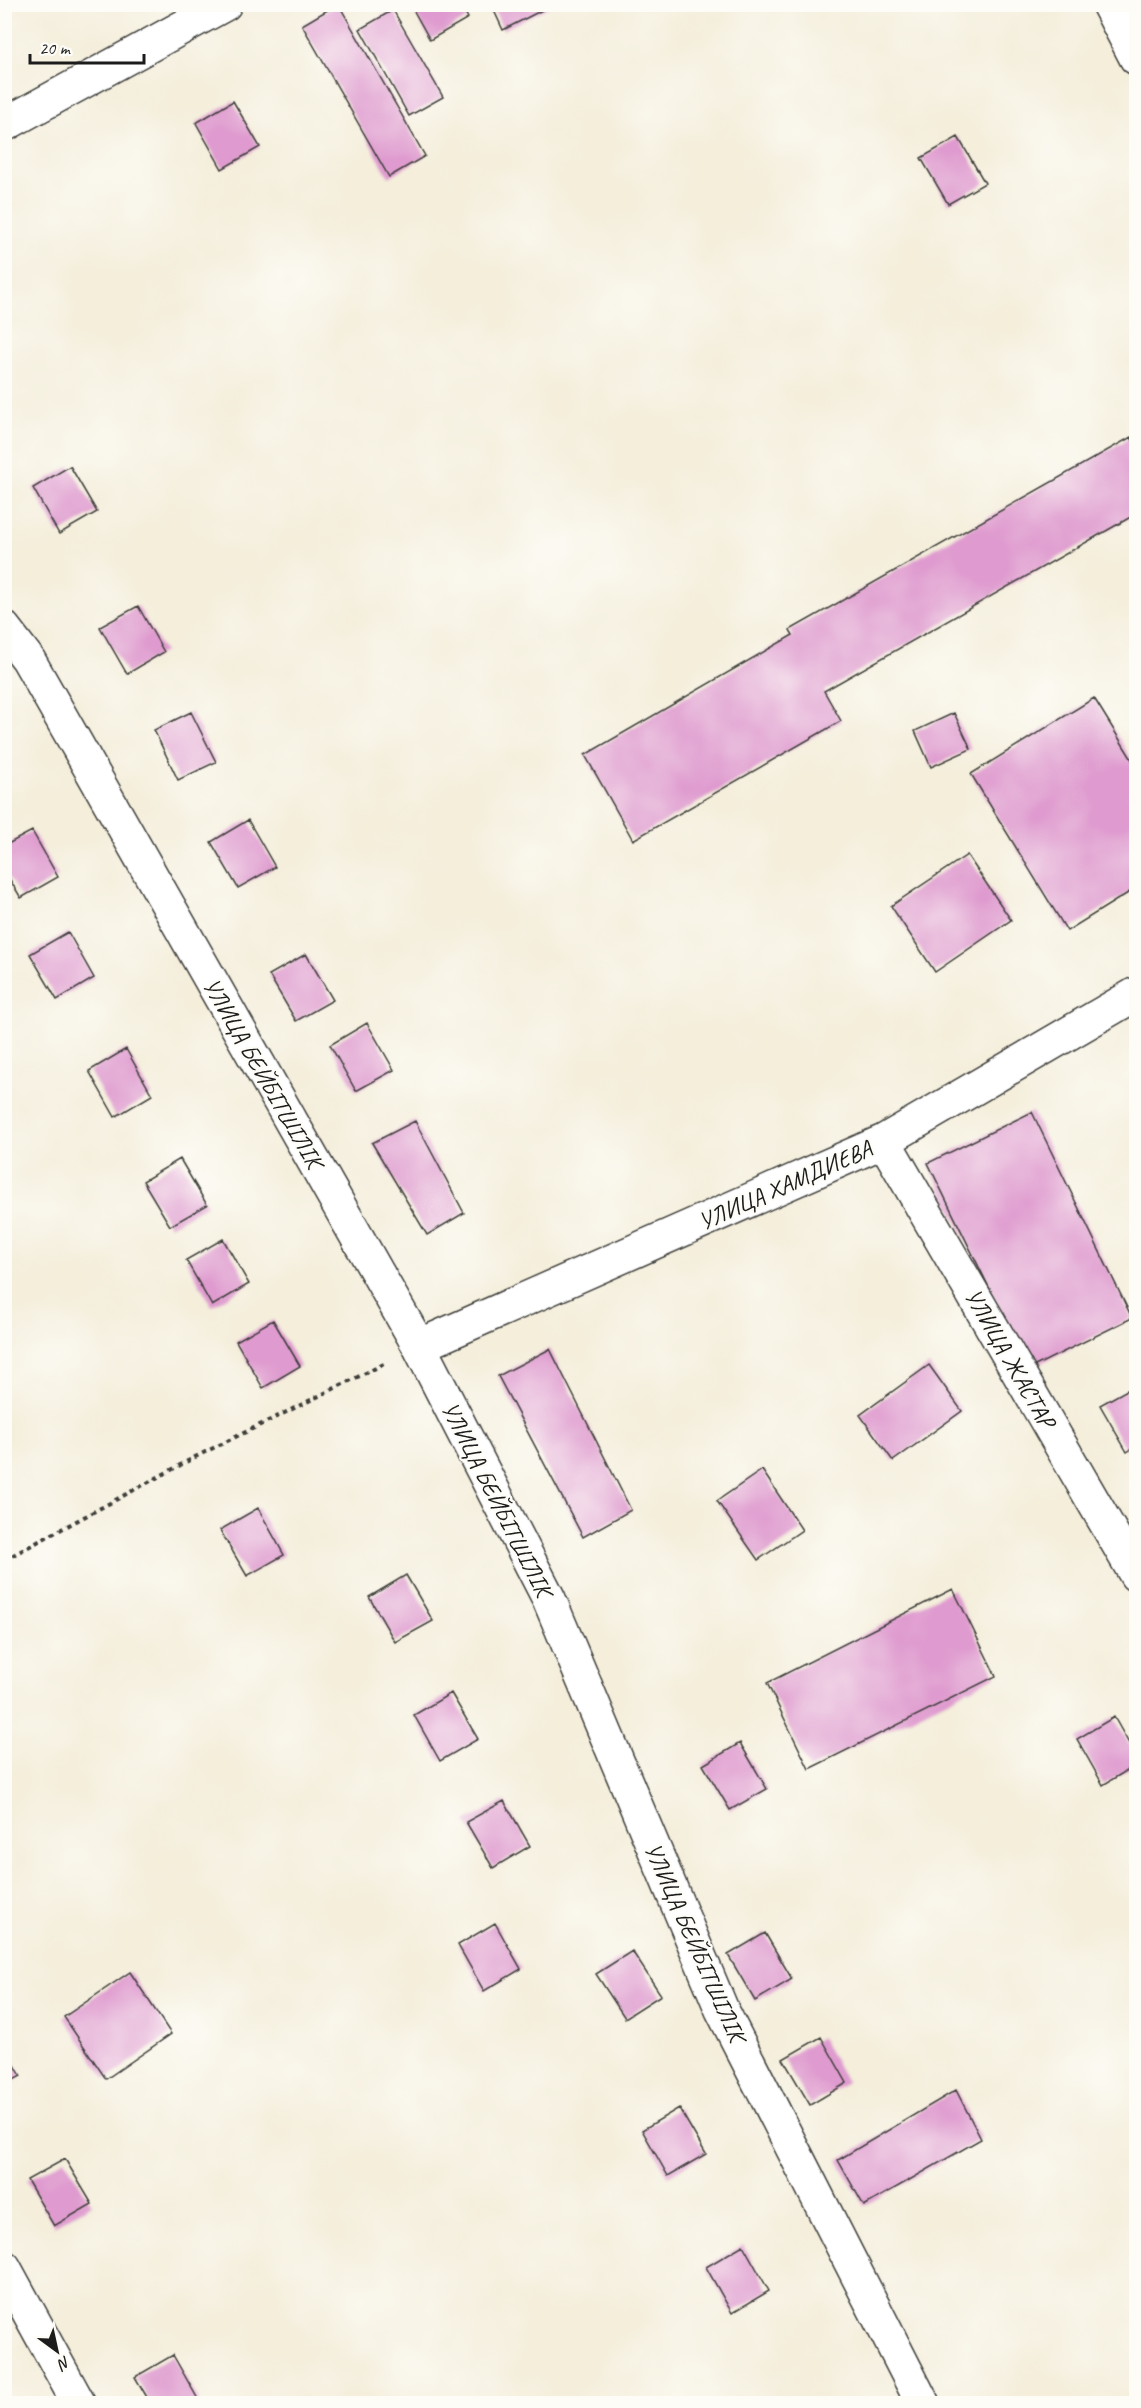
<svg xmlns="http://www.w3.org/2000/svg" width="1141" height="2408" viewBox="0 0 1141 2408" font-family="Caveat,sans-serif">
	<style>
		.building { fill: #df9bcf }
		.lines { fill: none; stroke-linecap: round; stroke-linejoin: round }
		.minor-casing { stroke: #3c3c39; stroke-width: 36 }
		.tertiary-casing { stroke: #3c3c39; stroke-width: 36 }
		.secondary-casing { stroke: #3c3c39; stroke-width: 36 }
		.path { stroke: #3c3c39; stroke-width: 4; stroke-dasharray: 4.5 4.5; stroke-linecap: butt }
		.minor { stroke: #fff; stroke-width: 33 }
		.tertiary { stroke: #fff; stroke-width: 33 }
		.secondary { stroke: #fff; stroke-width: 33 }
		.labels { text-anchor: middle; dominant-baseline: central; stroke-width: 4.5; stroke-linejoin: round; paint-order: stroke }
		.street-label { font-size: 24px; fill: #1c1c1c; stroke: #fdfcf7 }
	</style>
	<rect width="100%" height="100%" fill="#fdfcf7"/>
	<filter id="ink" filterUnits="userSpaceOnUse"><feTurbulence type="fractalNoise" baseFrequency=".0167" numOctaves="2"/><feDisplacementMap in="SourceGraphic" scale="12" xChannelSelector="R" yChannelSelector="G"/><feConvolveMatrix kernelMatrix="1 2 1 2 8 2 1 2 1" color-interpolation-filters="sRGB"/></filter>
	<filter id="wash" filterUnits="userSpaceOnUse"><feTurbulence type="fractalNoise" baseFrequency=".008" numOctaves="4" result="noise"/><feDisplacementMap in="SourceGraphic" scale="24" xChannelSelector="R" yChannelSelector="G"/><feGaussianBlur stdDeviation="1.35" result="paint"/><feColorMatrix in="noise" values="0 0 0 0 0 0 0 0 0 0 0 0 0 0 0 0 0 1.4 0 .05"/><feComposite in="paint" operator="in"/></filter>
	<g filter="url(#wash)">
		<rect width="100%" height="100%" fill="#f4eedb"/>
		<g id="blocks">
			<path class="building" d="M410,4H460L468,18L430,40Z
				M491,4H554L503,30Z
				M336,5H339L425,156L389,177L302,25Z
				M393,10L443,97L409,116L360,29Z
				M233,101L260,147L222,169L196,123Z
				M958,137L985,183L948,204L921,158Z
				M1131,437L1136,446V514L824,691L841,721L633,840L585,755L793,635L790,630Z
				M70,466L97,512L59,534L33,488Z
				M138,606L164,652L127,674L100,627Z
				M1094,698L1136,766V888L1067,931L971,774Z
				M191,712L216,762L178,780L154,730Z
				M954,713L971,749L931,767L915,731Z
				M248,820L275,867L238,888L211,842Z
				M32,831L58,877L21,898L4,870V846Z
				M967,855L1011,920L935,972L891,906Z
				M68,932L94,978L57,1000L30,954Z
				M306,954L333,1000L296,1021L269,975Z
				M367,1023L394,1070L356,1091L330,1045Z
				M126,1049L152,1095L115,1117L89,1071Z
				M1032,1112L1132,1318L1029,1369L928,1163Z
				M415,1121L464,1213L427,1235L372,1143Z
				M180,1159L207,1205L170,1226L143,1181Z
				M223,1239L249,1284L212,1306L186,1260Z
				M273,1320L300,1366L263,1388L236,1341Z
				M550,1349L631,1510L583,1537L498,1376Z
				M929,1365L962,1411L893,1461L860,1415Z
				M1136,1385V1446L1127,1452L1100,1405Z
				M762,1470L802,1530L758,1560L717,1501Z
				M258,1508L284,1555L247,1576L220,1530Z
				M406,1575L433,1621L395,1642L369,1597Z
				M953,1589L996,1676L809,1769L767,1683Z
				M451,1693L478,1739L440,1761L414,1715Z
				M1114,1717L1136,1756V1765L1103,1785L1077,1739Z
				M740,1743L767,1789L730,1810L703,1765Z
				M504,1801L530,1846L493,1868L466,1822Z
				M495,1923L521,1969L484,1991L458,1945Z
				M765,1933L792,1979L755,2001L728,1955Z
				M632,1951L661,1995L625,2018L596,1974Z
				M130,1972L171,2034L106,2079L64,2017Z
				M821,2037L847,2083L810,2105L783,2059Z
				M4,2046L21,2076L4,2085Z
				M956,2090L981,2139L864,2206L838,2160Z
				M679,2108L706,2154L668,2176L642,2130Z
				M65,2159L92,2204L54,2226L27,2180Z
				M743,2245L769,2291L732,2313L706,2267Z
				M173,2355L199,2401L195,2404H151L135,2377Z"/>
		</g>
	</g>
	<g filter="url(#ink)">
		<use href="#blocks" fill-opacity="0" stroke="#3c3c39" stroke-width="1.5"/>
		<g class="lines">
			<g class="minor-casing">
				<path id="minor" d="M4,628L28,659L419,1346L549,1599L722,2010L923,2404
					M884,1141L1136,1575
					M419,1346L884,1141L1136,994
					M4,2267L79,2404"/>
			</g>
			<g class="tertiary-casing">
				<path id="tertiary" d="M4,125L225,4"/>
			</g>
			<g class="secondary-casing">
				<path id="secondary" d="M1108,4L1136,58"/>
			</g>
			<path class="path" d="M4,1560L199,1455L386,1363"/>
			<use href="#minor" class="minor"/>
			<use href="#tertiary" class="tertiary"/>
			<use href="#secondary" class="secondary"/>
		</g>
	</g>
	<g class="labels">
		<g class="street-label">
			<text transform="translate(263 1073) rotate(60)">УЛИЦА БЕЙБІТШІЛІК</text>
			<text transform="translate(785 1185) rotate(-24)">УЛИЦА ХАМДИЕВА</text>
			<text transform="translate(1010 1358) rotate(60)">УЛИЦА ЖАСТАР</text>
			<text transform="translate(497 1499) rotate(63)">УЛИЦА БЕЙБІТШІЛІК</text>
			<text transform="translate(695 1942) rotate(66)">УЛИЦА БЕЙБІТШІЛІК</text>
		</g>
	</g>
	<rect width="1141" height="2408" fill="none" stroke="#fdfcf7" stroke-width="24"/>
	<g transform="translate(57 2351) rotate(147)" stroke="#fdfcf7" stroke-width="4.5" paint-order="stroke">
	<path d="M0-4.5L10 22L0 15L-10 22Z" fill="#1c1c1c"/>
	<text y="-9" font-size="16" font-weight="bold" text-anchor="middle" fill="#1c1c1c">N</text>
	</g>
	<path d="M30 54v9h114v-9" fill="none" stroke="#1c1c1c" stroke-width="3"/>
	<text x="39" y="54" font-size="18" fill="#1c1c1c" stroke="#fdfcf7" stroke-width="4.5" paint-order="stroke">20 m</text>
</svg>
